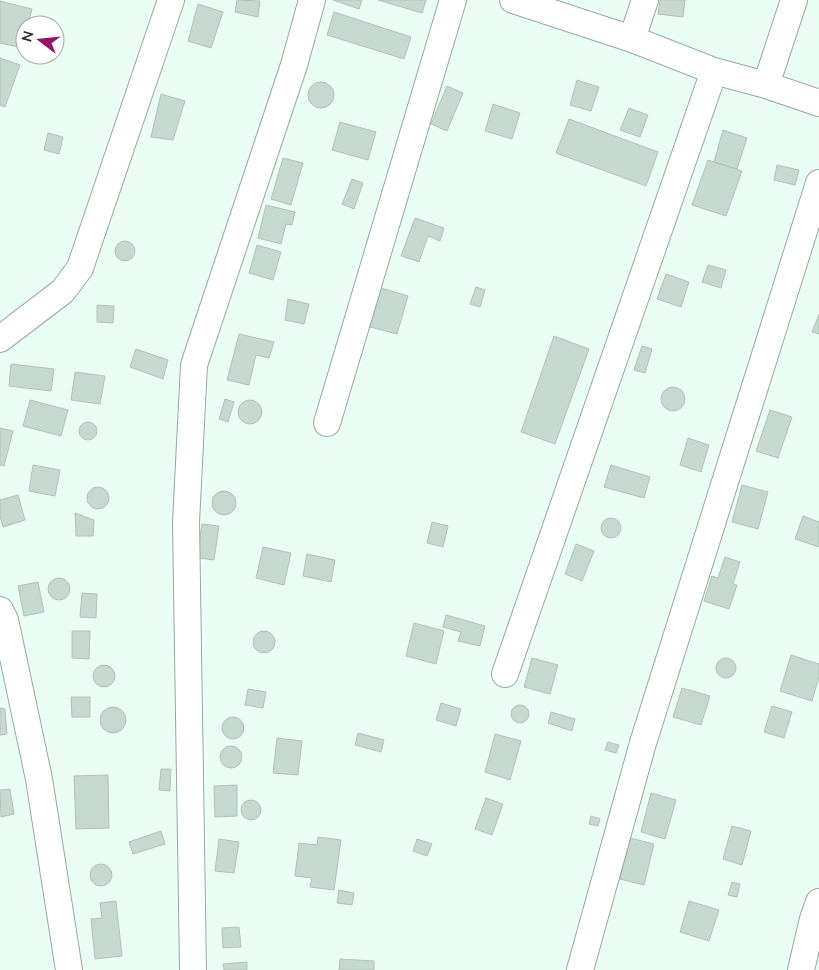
<svg xmlns="http://www.w3.org/2000/svg" width="819" height="970" viewBox="0 0 819 970" font-family="Mulish,sans-serif">
	<style>
		.building { fill: #c6d9d1; stroke: #b0c2ba }
		.lines { fill: none; stroke-linecap: round; stroke-linejoin: round }
		.minor-casing { stroke: #97a9a1; stroke-width: 28 }
		.minor { stroke: #fff; stroke-width: 26 }
	</style>
	<rect width="100%" height="100%" fill="#ebfef6"/>
	<path class="building" d="M237,0L260,1L258,17L235,12Z
		M333,0H362L359,9Z
		M378,0H426L422,13Z
		M660,0H685L683,17L658,14Z
		M0,1L32,9L28,25H25L23,48L0,43Z
		M198,4L223,12L211,48L188,41Z
		M334,12L411,37L404,59L327,35Z
		M0,58L20,65L5,107L0,105Z
		M577,80L599,87L591,111L570,105Z
		M308 95a13 13 0 1 1 26 0a13 13 0 1 1-26 0Z
		M447,86L463,93L447,131L431,124Z
		M161,94L185,101L173,140L151,137Z
		M493,104L520,113L512,139L485,131Z
		M629,108L648,115L640,137L620,130Z
		M569,119L658,152L646,186L556,153Z
		M340,122L376,132L368,160L332,150Z
		M723,130L747,138L737,169L714,162Z
		M48,133L63,137L59,154L44,150Z
		M283,158L303,163L291,205L271,199Z
		M708,160L742,171L726,216L692,205Z
		M777,165L799,170L795,185L774,180Z
		M352,179L363,183L354,209L342,204Z
		M266,205L295,212L292,225L286,224L281,244L258,238Z
		M415,218L444,228L440,241L428,236L419,262L401,256Z
		M115 251a10 10 0 1 1 20 0a10 10 0 1 1-20 0Z
		M257,245L281,252L273,280L249,273Z
		M708,265L726,270L721,288L702,282Z
		M666,274L689,282L681,307L657,299Z
		M476,287L485,290L480,307L470,304Z
		M381,288L408,296L397,334L370,327Z
		M288,299L309,304L304,324L285,320Z
		M97,305L114,306L113,323L97,322Z
		M819,314V334L812,332Z
		M239,334L274,342L269,358L256,355L249,385L227,380Z
		M554,336L589,349L555,444L521,432Z
		M642,346L652,349L645,373L634,370Z
		M136,349L168,360L163,379L130,367Z
		M11,364L54,369L51,391L9,386Z
		M75,372L105,376L100,404L71,400Z
		M661 399a12 12 0 1 1 24 0a12 12 0 1 1-24 0Z
		M225,399L234,402L228,422L219,419Z
		M238 412a12 12 0 1 1 24 0a12 12 0 1 1-24 0Z
		M30,400L68,410L61,436L23,426Z
		M770,410L792,417L778,458L756,451Z
		M79 431a9 9 0 1 1 18 0a9 9 0 1 1-18 0Z
		M0,428L13,431L4,466L0,465Z
		M688,438L709,445L701,472L680,465Z
		M33,465L60,470L55,496L29,491Z
		M611,465L650,477L644,498L604,487Z
		M742,485L768,492L758,529L732,522Z
		M87 498a11 11 0 1 1 22 0a11 11 0 1 1-22 0Z
		M212 503a12 12 0 1 1 24 0a12 12 0 1 1-24 0Z
		M18,495L25,520L3,527L0,516V500Z
		M75,513L94,520L93,536H76Z
		M803,516L819,522V547L795,539Z
		M601 528a10 10 0 1 1 20 0a10 10 0 1 1-20 0Z
		M432,522L448,526L443,547L427,543Z
		M202,524L219,526L214,560L197,558Z
		M576,544L594,551L582,581L565,574Z
		M263,547L291,553L284,585L256,578Z
		M307,554L335,560L331,582L303,576Z
		M725,557L740,562L733,584L737,585L729,609L704,601L712,576L718,578Z
		M48 589a11 11 0 1 1 22 0a11 11 0 1 1-22 0Z
		M38,582L44,612L24,616L18,586Z
		M82,593L97,594L96,618L80,617Z
		M446,615L485,626L480,646L458,641L461,632L443,627Z
		M414,623L444,631L436,664L406,656Z
		M72,631H90L89,659L72,658Z
		M253 642a11 11 0 1 1 22 0a11 11 0 1 1-22 0Z
		M791,655L819,664V677L812,701L780,691Z
		M716 668a10 10 0 1 1 20 0a10 10 0 1 1-20 0Z
		M532,658L558,665L550,694L524,687Z
		M93 676a11 11 0 1 1 22 0a11 11 0 1 1-22 0Z
		M682,688L710,696L701,725L673,717Z
		M248,689L266,692L263,708L245,705Z
		M71,697H90V717H72Z
		M441,703L461,709L456,726L436,720Z
		M511 714a9 9 0 1 1 18 0a9 9 0 1 1-18 0Z
		M772,706L792,712L784,738L764,732Z
		M100 720a13 13 0 1 1 26 0a13 13 0 1 1-26 0Z
		M0,708L5,709L7,734L0,735Z
		M551,712L575,719L572,731L548,723Z
		M222 728a11 11 0 1 1 22 0a11 11 0 1 1-22 0Z
		M358,733L384,740L381,752L355,745Z
		M495,734L521,741L510,780L485,772Z
		M277,738L302,741L298,775L273,773Z
		M608,742L619,745L616,753L605,750Z
		M220 757a11 11 0 1 1 22 0a11 11 0 1 1-22 0Z
		M161,769H171L170,791L159,790Z
		M108,775L109,828L76,829L74,776Z
		M237,785V816L215,817L214,786Z
		M10,789L14,814L1,817L0,790Z
		M651,793L676,800L665,839L641,832Z
		M486,798L503,804L492,835L475,829Z
		M241 810a10 10 0 1 1 20 0a10 10 0 1 1-20 0Z
		M591,816L600,819L598,826L589,824Z
		M732,826L751,831L742,865L723,859Z
		M161,831L165,844L133,854L129,842Z
		M318,837L341,840L334,890L310,887L312,878L295,876L299,843L317,845Z
		M630,838L654,844L644,885L620,879Z
		M219,839L239,842L234,873L215,871Z
		M417,839L432,844L427,856L413,851Z
		M90 875a11 11 0 1 1 22 0a11 11 0 1 1-22 0Z
		M732,882L740,884L737,897L728,895Z
		M339,890L354,893L352,905L337,903Z
		M116,901L122,956L95,959L91,919L102,918L100,903Z
		M689,901L719,910L709,941L680,932Z
		M239,927L241,947L223,948L222,928Z
		M340,959L374,961V970H339Z
		M247,962V970H224L223,964Z"/>
	<g class="lines">
		<g class="minor-casing">
			<path id="minor" d="M513,0L632,39L714,71L766,85L819,103
				M632,39L645,0
				M766,85L794,0
				M0,339L63,291L80,268L171,0
				M327,423L453,0
				M0,610L5,620L39,779L69,970
				M505,674L714,71
				M193,970L186,522L194,365L294,65L312,0
				M580,970L643,743L819,183
				M801,970L813,919L819,902"/>
		</g>
		<use href="#minor" class="minor"/>
	</g>
	<g transform="translate(40 40) rotate(286)"><circle r="24" fill="#ffffff" stroke="#a7a9a8"/>
	<path d="M0-4L9 19L0 12L-9 19Z" fill="#971167"/>
	<text y="-8" font-size="14" font-weight="bold" text-anchor="middle" fill="#222926">N</text>
	</g>
</svg>
